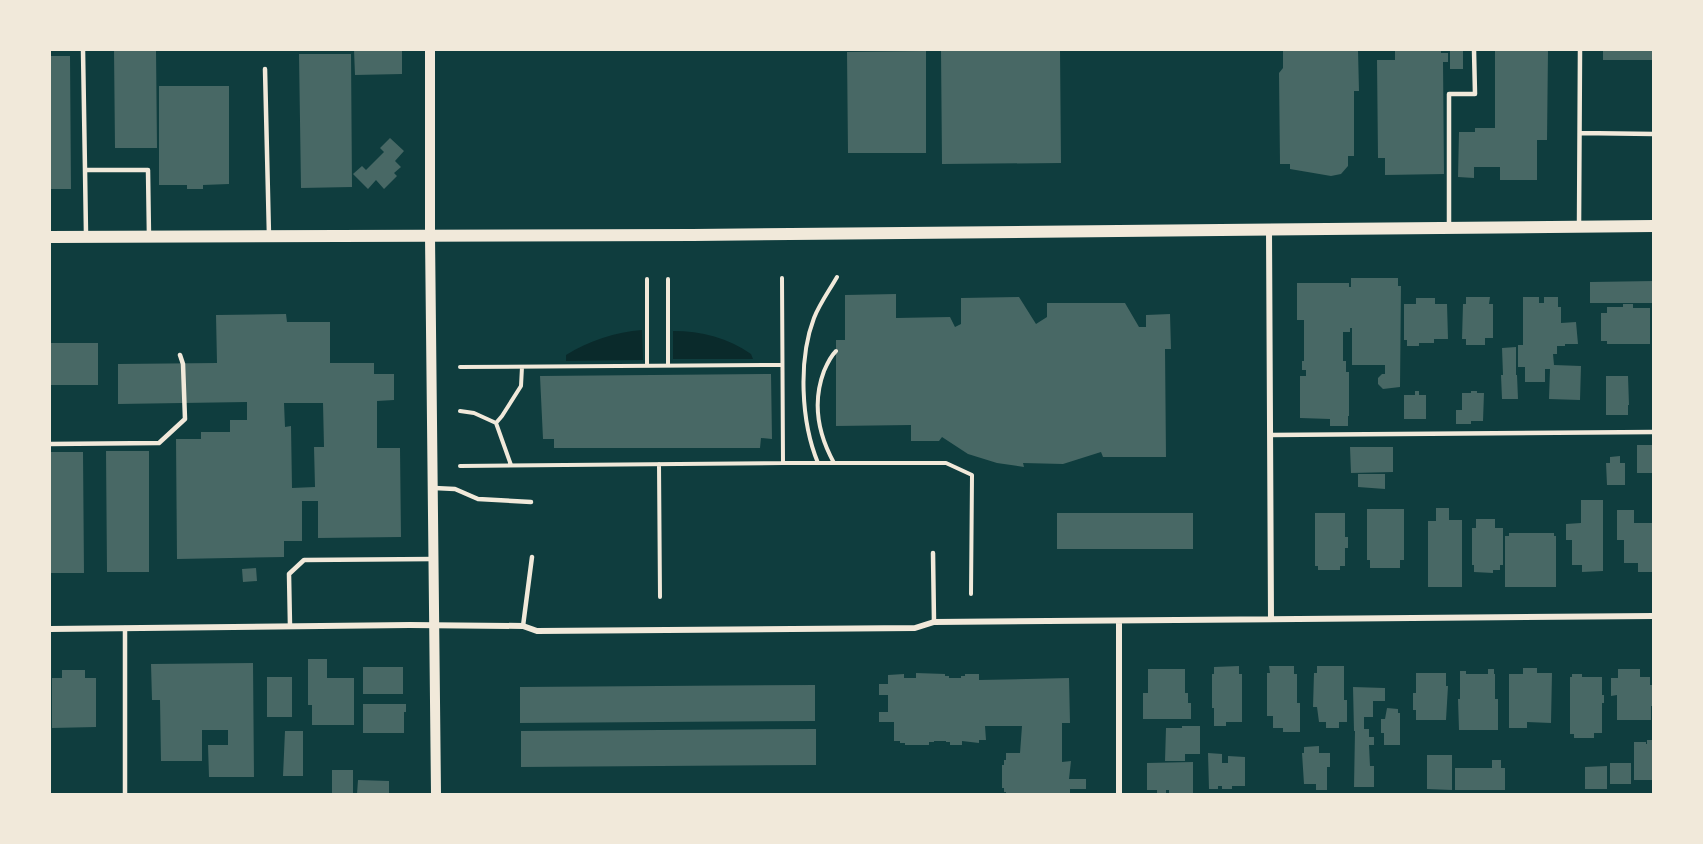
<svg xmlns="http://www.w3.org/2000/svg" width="1703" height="844" viewBox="0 0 1703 844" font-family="'Public Sans',sans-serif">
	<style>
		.water { fill: #0a2a2b }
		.building { fill: #486865; fill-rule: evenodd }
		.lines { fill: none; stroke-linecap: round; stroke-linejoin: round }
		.path { stroke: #f1e9da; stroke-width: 4 }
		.service { stroke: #f1e9da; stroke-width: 4.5 }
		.minor { stroke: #f1e9da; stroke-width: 6 }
		.tertiary { stroke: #f1e9da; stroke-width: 10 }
		.secondary { stroke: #f1e9da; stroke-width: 12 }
	</style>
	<rect width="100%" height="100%" fill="#0f3d3e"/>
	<path class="water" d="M642,330L643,360L566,361V355C588,341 616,332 642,330Z
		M673,331C701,331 729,338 751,354L753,359H673Z"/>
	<path class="building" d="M114,50H156L157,148H115Z
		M354,50H402V74L355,75Z
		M1060,50L1061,163L942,164L941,51Z
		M1283,50H1358L1359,91H1354V156H1348V166L1341,174L1331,176L1290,169V164H1280L1279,73L1283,68Z
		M1395,50H1441V53H1448V62H1443L1444,174L1385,175V158H1378L1377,60H1395Z
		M1450,50H1463V69H1450Z
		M1495,50H1548L1547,140H1537V180H1500V167H1474V178L1458,177L1459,132H1475V128H1495Z
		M1603,50H1654V60H1603Z
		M926,51V153H848L847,52Z
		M299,54H351L352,187L301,188Z
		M50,56H70L71,189H51L50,187Z
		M159,86H229V184L203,185V189H187V185H159Z
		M390,138L404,151L395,161L401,167L394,173L397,176L384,189L376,180L368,189L353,174L362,166L366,170L384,152L380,148Z
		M1351,278H1398V286H1401L1400,387L1383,389L1378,384V378L1382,374H1385V365H1352V328H1350V332H1343V361H1346V372H1349V416H1348V426H1330V419L1300,418V376H1306V370H1302V361H1304V320H1297V283H1349V287H1351Z
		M1654,281V303H1590V282Z
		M896,294V318L950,317L955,327L961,324V298L1019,297L1036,324L1047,317V303H1125L1139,327H1146V315L1170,314L1171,349H1165L1166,457H1103L1101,452L1063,464L1023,463L1024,467L997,463L968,454L942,437L939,441H911V425L836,426V340H845V295Z
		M1466,297H1490L1489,304H1493V338H1485V345H1466V339H1462L1463,304H1466Z
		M1523,297H1539V303H1544V297H1558V307H1561V323L1576,322L1578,344H1565V346H1557V354H1553L1554,365L1581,366L1580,400L1549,399L1550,369H1545V382H1525V367H1518V345H1523Z
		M1416,298H1435V304H1447L1448,339H1434V343H1419V346H1407V340H1404V304H1416Z
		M1623,304H1633V308H1650V344H1607V341H1601V313H1607V307H1623Z
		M286,314L287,322H330V363H374V374H394V400L377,401V448H400L401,537L318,538V501H302V541H284V557L177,559L176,439H201V432H230V420H247V402L118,404V364L217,363L216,315ZM284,403H323L324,447H314L315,487L292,488L291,426L285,427Z
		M50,343H98V385H50Z
		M1516,347V375H1517L1518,399H1502L1501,375H1503L1502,348Z
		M771,374L772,439L761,438L760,448H554V439H543L540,376Z
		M1606,376H1628L1629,405H1628V415H1606Z
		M1415,391H1419V395H1426V419H1404V395H1415Z
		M1471,391H1477V393H1484L1483,421H1471V424H1456V410H1462V393H1471Z
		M1637,445H1654V473H1637Z
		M1350,447H1393V472L1351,473Z
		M106,451H149V572H107Z
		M50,452H83L84,573H50Z
		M1620,456V463H1625V485H1607L1606,463H1610V457Z
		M1358,474H1385V489L1358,487Z
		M1581,500H1603V571L1582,572V565H1572V540H1566V524L1581,523Z
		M1436,508H1449V520H1462V587H1428V521H1436Z
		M1367,509H1404V560H1400V568H1370V560H1367Z
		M1617,510H1634V523H1654V572H1638V563H1624V540H1617Z
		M1057,513H1193V549H1057Z
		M1315,513H1345V537H1348V548H1345V566H1340V570H1318V566H1315Z
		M1476,519H1495V528H1503V565H1500V570H1493V573L1474,572V565H1472V528H1476Z
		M1509,533H1554V536H1556V587H1505V536H1509Z
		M256,568L257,581L243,582L242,569Z
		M308,659H327V678H354V725H312V705H308Z
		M253,663L254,777H209L208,745H228V730H202V761H161L160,700H152L151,664Z
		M1239,666V674H1242V722H1226V726H1214V708H1212V674H1214V667Z
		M1269,666H1294V674H1297V703H1300V732H1283V728H1273V716H1267V673H1270Z
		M1317,666H1344V700H1347V722H1339V728H1326V722H1319L1317,707H1313L1314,673H1317Z
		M363,667H403V694H363Z
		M1523,668H1537V673H1552L1551,723L1527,722V728H1509V674H1523Z
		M1148,669H1185V693H1188V703H1191V719H1143V693H1148Z
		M1488,669H1494V674H1495V699H1498V730H1459L1458,699H1460V671H1466V674H1488Z
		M1618,669H1640V677H1650V685H1654V706H1651V720H1617V695L1611,696V678H1618Z
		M62,670H85V678H96V727L52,728V678H62Z
		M916,673L945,674V676H949V678H961V676H965V674H979V680L1069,678L1070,723H1062V762L1071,761L1069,779H1086V789H1070V794H1006V792H1004V788H1002V765H1004V760H1006V753H1020L1022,726H985L986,740H979V743L962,741V745H950V742H946V741H934V742H929V745H905V743H900V741H894V722H879V712H888V695H879V684H888V675L904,674V678H916Z
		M1416,673H1446V686H1448L1446,720H1416V710H1413V693H1416Z
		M1572,674H1582V677H1602V695H1604V703H1602V733H1594V738H1574V734H1570V677H1572Z
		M267,677H292V717H267Z
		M815,685V721L520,723V687Z
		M1353,687L1385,688V701H1373V717H1364V729H1369V737H1374V745H1369L1370,766H1374V787H1354L1355,731H1354Z
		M363,704H406V712H404V733H363Z
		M1387,708L1398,709V713H1400V745H1384V733H1381V719H1385Z
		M1182,726H1200V754H1185V761H1165L1166,728H1182Z
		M816,729V765L521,767V731Z
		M285,731H303V776H283Z
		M1647,740H1654V780H1634V742H1646V744H1647Z
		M1319,746V753H1330V767H1327V790H1316V784H1304L1302,753H1304V747Z
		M1208,753L1222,754V763H1228V756L1245,757V786H1232V789H1222V786H1218V789H1209Z
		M1427,755H1452V790L1427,789Z
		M1492,760H1501V768H1505V790H1455V768H1492Z
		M1193,762V793L1169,794V790H1166V794H1157V790H1147V763Z
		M1610,763H1631V784H1610Z
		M1607,766V789H1585V767Z
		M332,770H353V794H332Z
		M358,780L389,781V794H357Z"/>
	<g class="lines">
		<path class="path" d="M647,279V366
			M668,279V365
			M460,367L782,365
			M460,411L474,413L496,423
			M783,463H946L972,475L971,594
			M818,463C801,422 798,360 814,318C820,303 829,291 837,277
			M834,463C818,434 812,403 824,371C827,364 830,357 836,351
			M659,464L660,597
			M511,465L496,423L502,416L521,386L522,367
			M460,466L783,463L782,278"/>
		<path class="service" d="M83,50L85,170H148L149,237
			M265,69L269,236
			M1580,133L1654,134
			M85,170L86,234
			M1579,227L1580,50
			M1449,228V94H1475L1474,50
			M1271,435L1654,432
			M50,444L159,443L185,419L183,364L180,355
			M434,488L455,489L478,499L531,502
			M933,553L934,622
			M290,626L289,574L304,560L434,559
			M523,626L532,557
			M125,628V794"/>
		<path class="minor" d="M1269,230L1271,619
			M1119,621V794
			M50,629L410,625L523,626L537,631L915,628L934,622L1654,616"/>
		<path class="tertiary" d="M430,50V236L436,794"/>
		<path class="secondary" d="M50,237L693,235L1654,226"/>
	</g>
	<rect width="1703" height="844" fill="none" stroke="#f1e9da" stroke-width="102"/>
</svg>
